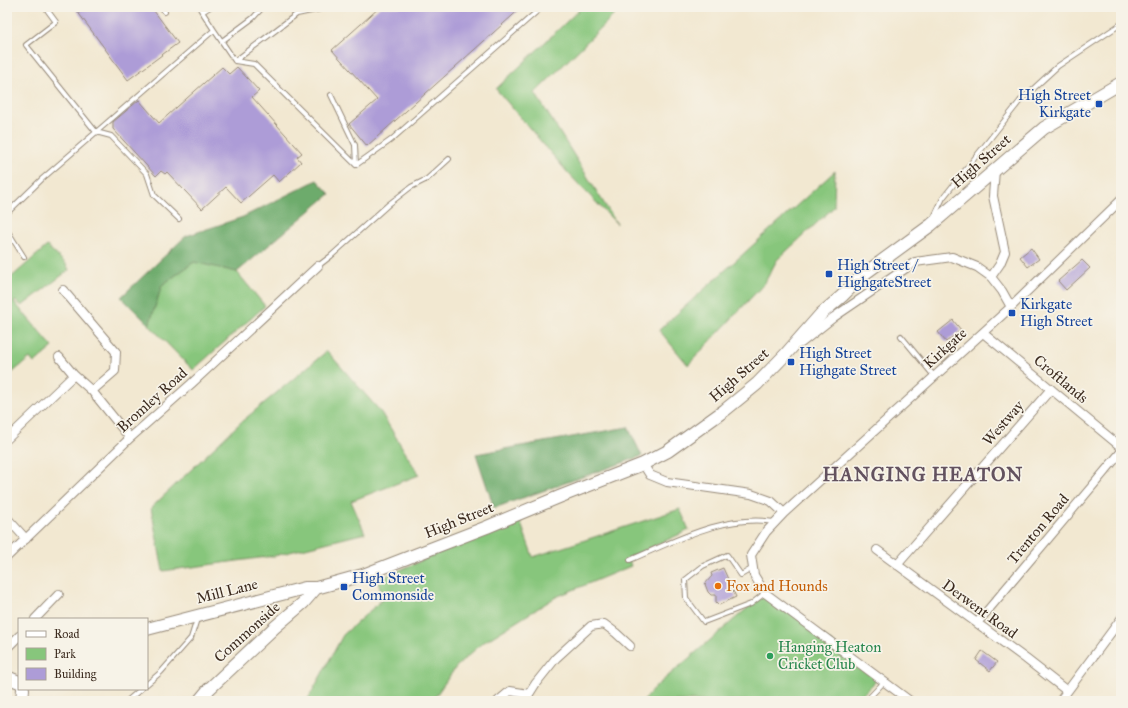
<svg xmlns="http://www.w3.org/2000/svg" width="1128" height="708" viewBox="0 0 1128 708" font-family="'IM FELL Great Primer',serif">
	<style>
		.green { fill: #87c67c; stroke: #61784d }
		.forest { fill: #6dab6c; stroke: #546a45 }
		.building { fill: #ad9cd7 }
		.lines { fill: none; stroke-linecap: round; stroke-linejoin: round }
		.lane-casing { stroke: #968978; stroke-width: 6 }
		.street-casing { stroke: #968978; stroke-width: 10 }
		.secondary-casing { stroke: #968978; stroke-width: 14 }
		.lane { stroke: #fff; stroke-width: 4 }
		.street { stroke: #fff; stroke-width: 8 }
		.secondary { stroke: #fff; stroke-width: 12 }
		.transit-dot { fill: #1a4fb4; stroke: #f7f3e8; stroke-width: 1.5 }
		.food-dot { fill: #e8710a; stroke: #f7f3e8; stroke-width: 1.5 }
		.leisure-dot { fill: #2e9e5b; stroke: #f7f3e8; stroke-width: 1.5 }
		.labels { text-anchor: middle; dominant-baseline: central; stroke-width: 3.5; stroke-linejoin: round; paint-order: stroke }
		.transit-label { font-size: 15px; fill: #164399; stroke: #f7f3e8; text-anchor: start }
		.street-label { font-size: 15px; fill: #3b2a1e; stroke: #f7f3e8 }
		.food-label { font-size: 15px; fill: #c56008; stroke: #f7f3e8; text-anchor: start }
		.leisure-label { font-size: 15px; fill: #27864d; stroke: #f7f3e8; text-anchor: start }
		.district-label { font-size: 19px; font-weight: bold; letter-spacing: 1px; fill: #63525f; stroke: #f7f3e8 }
	</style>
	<rect width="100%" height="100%" fill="#f7f3e8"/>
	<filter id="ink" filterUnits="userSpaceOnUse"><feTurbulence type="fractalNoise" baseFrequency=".025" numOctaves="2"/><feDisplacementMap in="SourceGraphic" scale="8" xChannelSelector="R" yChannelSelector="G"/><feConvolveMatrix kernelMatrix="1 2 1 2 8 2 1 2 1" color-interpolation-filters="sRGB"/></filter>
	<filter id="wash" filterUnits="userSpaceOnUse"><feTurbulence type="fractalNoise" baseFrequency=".012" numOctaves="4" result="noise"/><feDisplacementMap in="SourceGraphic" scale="16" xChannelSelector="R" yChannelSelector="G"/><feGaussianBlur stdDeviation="0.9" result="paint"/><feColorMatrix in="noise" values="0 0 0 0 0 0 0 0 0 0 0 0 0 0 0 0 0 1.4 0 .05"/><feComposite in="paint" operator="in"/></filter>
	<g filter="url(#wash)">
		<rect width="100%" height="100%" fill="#f2e8d1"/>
		<path class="green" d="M582,7H622L535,93L617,224L568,173L496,89Z
			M835,171L834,207L777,260L764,284L688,365L659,330Z
			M47,246L66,264L69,270L22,306L16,301L14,302L53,347L34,363L30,358L7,377V281Z
			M194,262L237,272L265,306L193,370L149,325L162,285Z
			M327,351L380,411L419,475L351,501L365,533L274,556L163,571L151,508L240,423Z
			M680,509L689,530L628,558L631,566L556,597L481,644L456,667L432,701H307L343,635L384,598L377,580L519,518L533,557Z
			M765,593L879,678L856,701H644L653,689Z"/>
		<path class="forest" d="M317,180L330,194L237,272L194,262L162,285L149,325L121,297L186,236L243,217Z
			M628,427L642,456L494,508L476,454Z"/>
		<g id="blocks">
			<path class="building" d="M74,7H151L178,43L128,80Z
				M380,7H522L367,146L349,124L377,100L332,50Z
				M222,67L229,74L237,67L259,91L252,97L302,153L297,157L301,162L279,182L273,175L241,203L226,187L202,209L167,172L165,174L161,171L156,176L113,129V122L139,100L159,123Z
				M1031,248L1039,259L1028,267L1020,257Z
				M1082,260L1090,268L1066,290L1058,281Z
				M953,320L961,330L946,342L938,332Z
				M723,568L736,597L719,605L716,602V595H711L708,592L705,584L712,576L711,573Z
				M982,651L997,662L990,671L976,660Z"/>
		</g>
	</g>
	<g filter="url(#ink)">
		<use href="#blocks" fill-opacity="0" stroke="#968978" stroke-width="1"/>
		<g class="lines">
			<g class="lane-casing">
				<path id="lane" d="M45,7L56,22L26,45L96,132L111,136L147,174L154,195L179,219
					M161,7L165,12
					M202,12L210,7
					M214,30L235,61L254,64L356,165L355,145L331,95
					M222,41L253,18L263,7
					M235,61L297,14L330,7
					M356,165L391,140L542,7
					M7,213L42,179L214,30L199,7
					M934,217L943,198L1020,101L1058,66L1121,24
					M7,230L24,257
					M318,266L331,256L389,204L411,187L427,179L449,159
					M901,336L934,376
					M630,560C675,541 724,514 774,522
					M753,568L741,575L727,555L703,566L685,580L686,598L704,622L751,604L765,593
					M147,684L161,672L191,638L197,619
					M127,701L141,689
					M866,701L884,682"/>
			</g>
			<g class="street-casing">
				<path id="street" d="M991,277L1000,264L1005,252L993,196L995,170
					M63,290L116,352L115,371L92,391
					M983,333L1121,447
					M801,343L834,317L915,262L952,257L977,267L991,277L1002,291L1011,307
					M74,375L92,391L130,438
					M7,439L74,375L59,357
					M643,464L650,475L667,482L751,494L771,501L784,513
					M7,518L26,539
					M877,550L1026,659L1067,691
					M7,557L130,438L191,384L318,266
					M897,565L1051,389
					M35,619L59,594
					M977,623L1121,452
					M7,648L19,636
					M529,694L536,683L556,658L591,626L604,624L616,633L630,646
					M498,701L510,691L529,694
					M910,701L765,593L754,575L751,555L766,532L784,513L1011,307L1121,200
					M1060,701L1121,619"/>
			</g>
			<g class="secondary-casing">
				<path id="secondary" d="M147,629L305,588H316L363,575L487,527L559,497L643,464L668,451L725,410L757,384L785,355L821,314L842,296L864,274L931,225L1044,128L1121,83
					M7,677L19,682
					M22,701L23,689
					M199,701L209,689L275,627L303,603L316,588"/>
			</g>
			<use href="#lane" class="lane"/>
			<use href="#street" class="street"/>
			<use href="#secondary" class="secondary"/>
		</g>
	</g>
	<g class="transit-dot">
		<rect x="1095" y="100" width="8" height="8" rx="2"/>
		<rect x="825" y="270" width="8" height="8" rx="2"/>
		<rect x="1008" y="309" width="8" height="8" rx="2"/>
		<rect x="787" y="358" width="8" height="8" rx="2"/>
		<rect x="340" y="583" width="8" height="8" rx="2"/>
	</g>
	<circle class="food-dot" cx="718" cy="586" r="4"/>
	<circle class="leisure-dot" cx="770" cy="656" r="4"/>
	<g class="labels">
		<g class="transit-label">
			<text x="1091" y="95" text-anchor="end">High Street<tspan x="1091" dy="17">Kirkgate</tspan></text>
			<text x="837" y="265">High Street /<tspan x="837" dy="17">HighgateStreet</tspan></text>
			<text x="1020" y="304">Kirkgate<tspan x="1020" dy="17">High Street</tspan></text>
			<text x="799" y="353">High Street<tspan x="799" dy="17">Highgate Street</tspan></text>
			<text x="352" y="578">High Street<tspan x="352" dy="17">Commonside</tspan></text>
		</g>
		<g class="street-label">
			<text transform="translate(981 161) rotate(-41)">High Street</text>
			<text transform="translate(945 348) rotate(-42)">Kirkgate</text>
			<text transform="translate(739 375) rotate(-41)">High Street</text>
			<text transform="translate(1061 379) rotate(40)">Croftlands</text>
			<text transform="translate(152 400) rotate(-42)">Bromley Road</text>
			<text transform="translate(1003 423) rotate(-49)">Westway</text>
			<text transform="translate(459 520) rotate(-22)">High Street</text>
			<text transform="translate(1038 529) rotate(-50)">Trenton Road</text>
			<text transform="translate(227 591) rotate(-14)">Mill Lane</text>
			<text transform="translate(980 609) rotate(36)">Derwent Road</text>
			<text transform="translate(247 632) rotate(-42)">Commonside</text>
		</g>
		<g class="food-label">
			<text x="726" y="586">Fox and Hounds</text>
		</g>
		<g class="leisure-label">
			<text x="778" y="647">Hanging Heaton<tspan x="778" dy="17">Cricket Club</tspan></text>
		</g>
		<g class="district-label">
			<text x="923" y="474">HANGING HEATON</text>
		</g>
	</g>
	<rect width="1128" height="708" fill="none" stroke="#f7f3e8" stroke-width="24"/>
	<rect x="18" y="618" width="130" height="72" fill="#f7f3e8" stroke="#aca397"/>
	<rect x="26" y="631" width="20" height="6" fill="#ffffff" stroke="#aca397"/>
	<text x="54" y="638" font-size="12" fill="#3b2a1e">Road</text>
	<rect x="26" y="648" width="20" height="12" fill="#87c67c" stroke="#aca397"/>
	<text x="54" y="658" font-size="12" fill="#3b2a1e">Park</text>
	<rect x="26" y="668" width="20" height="12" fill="#ad9cd7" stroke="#aca397"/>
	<text x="54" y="678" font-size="12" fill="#3b2a1e">Building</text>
</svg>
